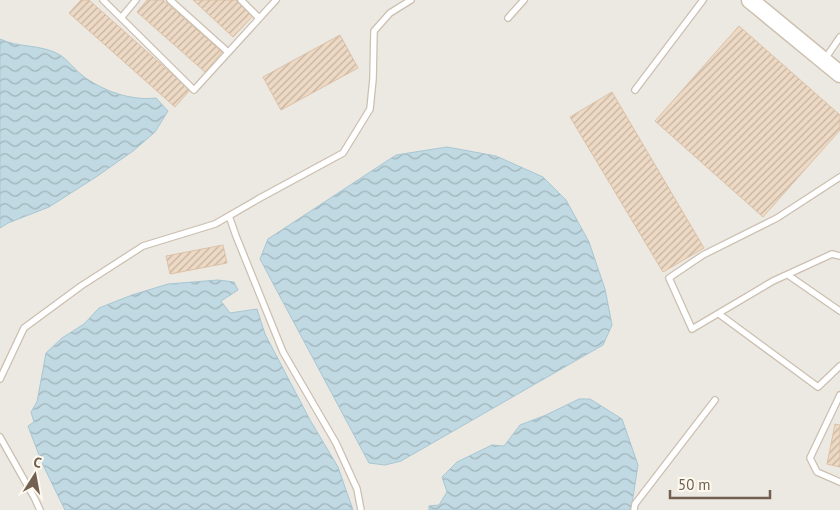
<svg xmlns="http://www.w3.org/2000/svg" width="840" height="510" viewBox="0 0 840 510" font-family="'PT Sans',sans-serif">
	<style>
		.industrial { fill: #ece8e2 }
		.water { fill: url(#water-waves); stroke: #a7c7d3 }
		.building { fill: url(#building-hatch); stroke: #ddc2a6 }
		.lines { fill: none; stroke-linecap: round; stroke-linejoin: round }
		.lane-casing { stroke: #cbbfb0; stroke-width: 8 }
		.secondary-casing { stroke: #cdc0ae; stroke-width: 19 }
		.lane { stroke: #fff; stroke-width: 5.5 }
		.secondary { stroke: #fff; stroke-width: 16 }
	</style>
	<defs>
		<pattern id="water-waves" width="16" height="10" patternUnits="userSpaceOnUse" patternTransform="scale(1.25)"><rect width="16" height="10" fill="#c0d9e2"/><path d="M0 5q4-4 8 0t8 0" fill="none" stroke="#a0b3ba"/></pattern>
		<pattern id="building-hatch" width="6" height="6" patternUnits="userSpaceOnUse" patternTransform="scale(1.25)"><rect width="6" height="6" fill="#edd9c4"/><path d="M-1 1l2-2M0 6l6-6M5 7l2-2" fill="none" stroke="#c4b3a2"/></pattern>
	</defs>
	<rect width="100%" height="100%" fill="#faf6e9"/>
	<path class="industrial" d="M0,0H840V510H0Z"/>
	<path class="water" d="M0,39C18,48 42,44 60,55C68,60 75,70 83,76C103,91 131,101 156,98L168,111L155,132L133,151L96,177L49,207L8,223L0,228Z
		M447,147L496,156L543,177L566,200L589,242L605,289L612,325L603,345L401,461L385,465L369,463L260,259L268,239L396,155Z
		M218,280L234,282L238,290L221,301L230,313L257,309L265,334L310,420L338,467L353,510H65L42,463L28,426L34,422L31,412L37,402L46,353L62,338L84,324L99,308L132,295L168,284Z
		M579,399H590L622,419L638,465L631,510H429V506L439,505L447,492L442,477L457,462L492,445L504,446L520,425L546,415Z"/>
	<path class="building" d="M81,0H89L190,90L175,107L69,13Z
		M147,0H163L222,52L205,72L137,12Z
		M193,0H236L253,16L233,37Z
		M739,26L840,115V130L763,217L655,121Z
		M340,35L358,68L281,110L263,77Z
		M612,92L704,248L663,272L570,117Z
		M223,245L227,263L170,274L166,256Z
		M835,424L840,425V467L827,464Z"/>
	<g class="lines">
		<g class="lane-casing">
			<path id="lane" d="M103,0L194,90L276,0
				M170,0L228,52
				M241,0L259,18
				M121,18L136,0
				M508,18L524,0
				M825,59L840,37
				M635,90L703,0
				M840,177L777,218L703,255L669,278L692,329L773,281L832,254L840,256
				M229,216L236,236L283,352L336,443L357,489L361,510
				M788,275L840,311
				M719,314L818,387L840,366
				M0,379L24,328L81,286L143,246L215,224L260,198L343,153L370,109L373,79L374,31L390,13L411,0
				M840,395L810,458L817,472L840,482
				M0,437L35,499L40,510
				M634,510L635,504L715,400"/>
		</g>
		<g class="secondary-casing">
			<path id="secondary" d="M750,0L840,74"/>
		</g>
		<use href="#lane" class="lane"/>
		<use href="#secondary" class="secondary"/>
	</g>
	<g transform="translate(35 475) rotate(11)" stroke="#fdf9ef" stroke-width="4" paint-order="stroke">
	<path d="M0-4L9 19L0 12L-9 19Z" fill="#726050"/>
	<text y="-8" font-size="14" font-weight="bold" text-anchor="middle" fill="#726050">С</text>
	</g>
	<path d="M670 490v8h100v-8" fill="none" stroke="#726050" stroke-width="2.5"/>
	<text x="678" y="490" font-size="15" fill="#726050" stroke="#fdf9ef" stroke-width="4" paint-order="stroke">50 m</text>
</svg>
